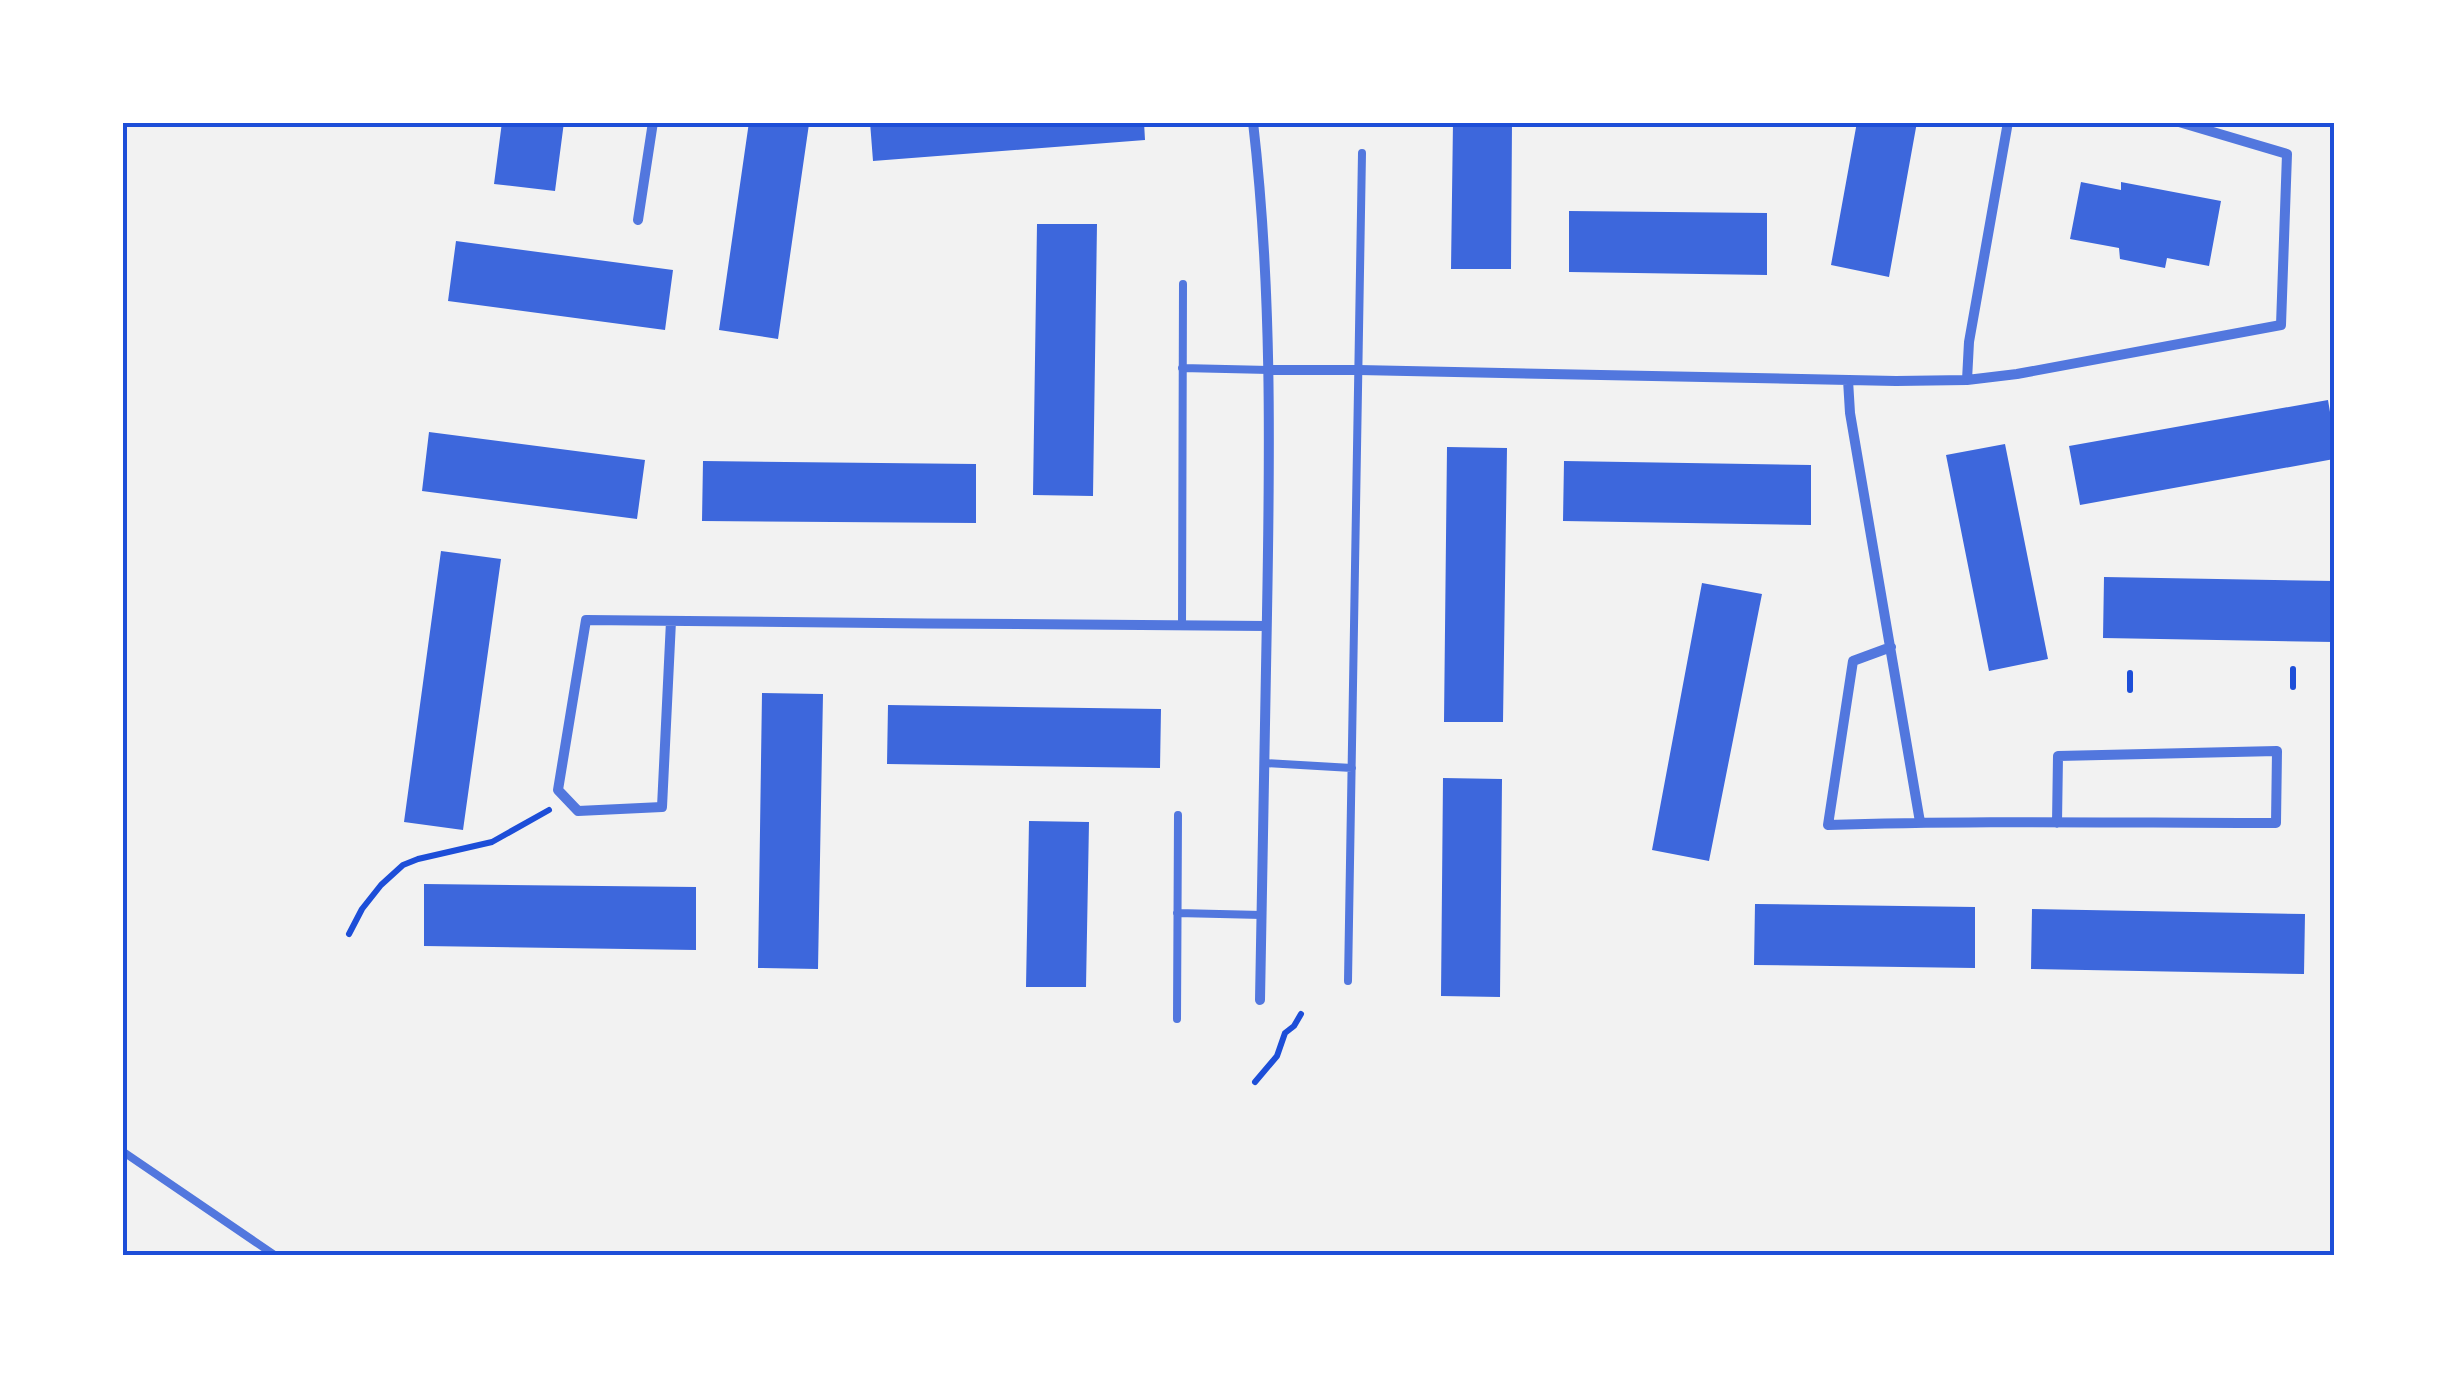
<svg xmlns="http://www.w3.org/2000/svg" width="2457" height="1378" viewBox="0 0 2457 1378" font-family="'Archivo Narrow',sans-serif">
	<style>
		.building { fill: #3d67dc }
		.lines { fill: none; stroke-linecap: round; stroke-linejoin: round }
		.path { stroke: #1d4ed8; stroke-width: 6 }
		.service { stroke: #5277de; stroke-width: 8 }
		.minor { stroke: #5277de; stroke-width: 10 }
		.neatline { fill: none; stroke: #1d4ed8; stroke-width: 4 }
	</style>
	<rect width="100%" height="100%" fill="#f2f2f2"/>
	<path class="building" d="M502,122H564L555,191L494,184Z
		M749,122L809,124L778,339L719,330Z
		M870,122H1144L1145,140L873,161Z
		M1453,122H1512L1511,269H1451Z
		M1857,122H1917L1889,277L1831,265Z
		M2081,182L2121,190V182L2221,201L2209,266L2167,258L2165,268L2120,259L2119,248L2070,239Z
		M1569,211L1767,213V275L1569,272Z
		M1037,224H1097L1093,496L1033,495Z
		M456,241L673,270L665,330L448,301Z
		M2328,400L2334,436V459L2080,505L2069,446Z
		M429,432L645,460L637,519L422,491Z
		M2005,444L2048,659L1989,671L1946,455Z
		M1447,447L1507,448L1503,722H1444Z
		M703,461L976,464V523L702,521Z
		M1564,461L1811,465V525L1563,521Z
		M441,551L501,559L463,830L404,822Z
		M2104,577L2334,581V642L2103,638Z
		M1702,583L1762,594L1709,861L1652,850Z
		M762,693L823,694L818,969L758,968Z
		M888,705L1161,709L1160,768L887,764Z
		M1443,778L1502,779L1500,997L1441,996Z
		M1029,821L1089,822L1086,987H1026Z
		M424,884L696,887V950L424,946Z
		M1755,904L1975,907V968L1754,965Z
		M2032,909L2305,914L2304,974L2031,969Z"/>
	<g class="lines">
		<path class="path" d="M2293,687V669
			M2130,690V673
			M349,934L362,909L381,885L403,865L418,859L492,842L549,810
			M1255,1082L1277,1056L1285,1033L1294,1026L1301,1014"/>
		<path class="service" d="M1182,368L1269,370
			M1182,626L1183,284
			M1264,763L1352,768
			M1177,913L1262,915
			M1348,981L1362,153
			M1177,1019L1178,815
			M122,1151L276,1256"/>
		<path class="minor" d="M1253,122C1272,286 1270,449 1267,614C1264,742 1263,871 1260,1000
			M638,220L653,122
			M1269,370H1359L1896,381L1967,380L2017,374L2281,325L2287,154L2179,122
			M1848,380L1850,413L1920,822
			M1967,380L1969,342L2008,122
			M671,621L662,807L578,811L558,790L586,620C813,622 1039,625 1266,626
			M1891,647L1853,661L1828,825C1977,820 2126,823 2276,823L2277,751L2058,756L2057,823"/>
	</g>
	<rect width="2457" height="1378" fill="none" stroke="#ffffff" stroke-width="250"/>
	<rect x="125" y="125" width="2207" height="1128" class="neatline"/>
</svg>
